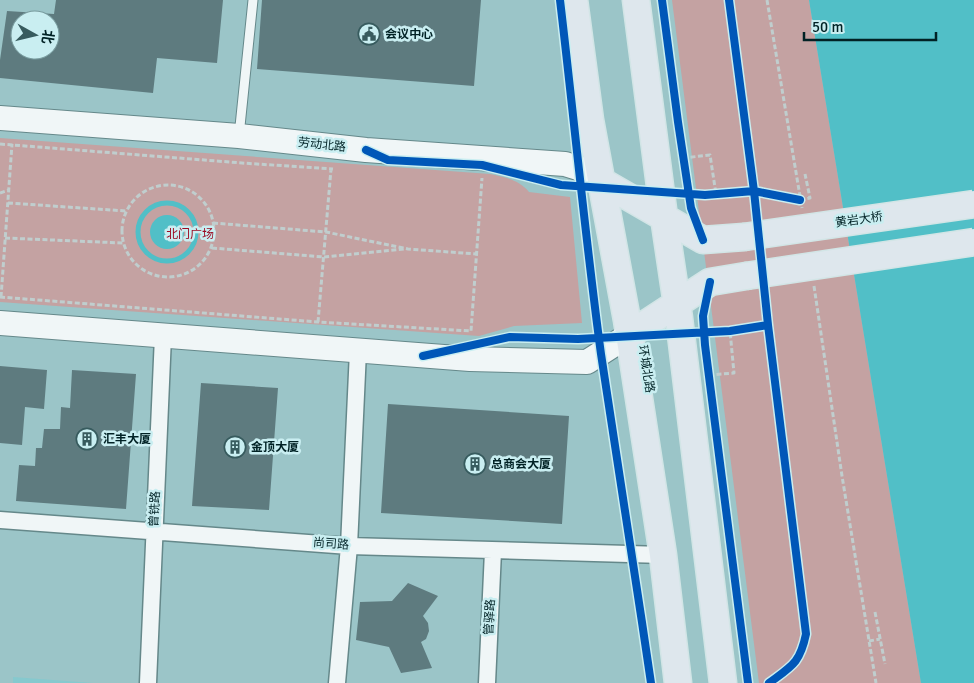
<svg xmlns="http://www.w3.org/2000/svg" width="974" height="683" viewBox="0 0 974 683" font-family="Signika,'Noto Sans SC',sans-serif">
	<style>
		.built { fill: #86c9ce }
		.green { fill: #c4a2a2 }
		.water { fill: #51bfc7 }
		.lines { fill: none; stroke-linecap: round; stroke-linejoin: round }
		.stream { stroke: #51bfc7; stroke-width: 5 }
		.building { fill: #5e7b7f; fill-rule: evenodd }
		.lane-casing { stroke: #65888a; stroke-width: 11 }
		.street-casing { stroke: #65888a; stroke-width: 19 }
		.secondary-casing { stroke: #65888a; stroke-width: 26 }
		.primary-casing { stroke: #d2e5e6; stroke-width: 29 }
		.path { stroke: #c0cece; stroke-width: 3; stroke-dasharray: 5 2.5; stroke-linecap: butt }
		.lane { stroke: #f0f6f7; stroke-width: 9 }
		.street { stroke: #f0f6f7; stroke-width: 16 }
		.secondary { stroke: #f0f6f7; stroke-width: 24 }
		.primary { stroke: #dee7ed; stroke-width: 26 }
		.primary-bridge-casing { stroke: #d2e5e6; stroke-width: 29; stroke-linecap: butt }
		.primary-bridge { stroke: #dee7ed; stroke-width: 26 }
		.cycleway-casing { stroke: #c9eef1; stroke-width: 11 }
		.cycleway { stroke: #0057b8; stroke-width: 8 }
		.labels { text-anchor: middle; dominant-baseline: central; stroke-width: 5; stroke-linejoin: round; paint-order: stroke }
		.poi-label { font-size: 12px; font-weight: bold; fill: #012225; stroke: #c9eef1; text-anchor: start }
		.street-label { font-size: 12px; fill: #012225; stroke: #c9eef1 }
		.park-label { font-size: 12px; fill: #9c0921; stroke: #c9eef1 }
	</style>
	<rect width="100%" height="100%" fill="#9bc5c8"/>
	<path class="built" d="M13,677L93,683H13Z"/>
	<path class="green" d="M672,0H809L921,683H759Z
		M0,138L490,174C504,177 520,180 529,192L570,197L582,323L514,326L479,336L0,302Z"/>
	<path class="water" d="M809,0H974V683H921Z
		M150 232a17 17 0 1 1 34 0a17 17 0 1 1-34 0Z"/>
	<g class="lines">
		<path class="stream" d="M138 232a29 29 0 1 1 58 0a29 29 0 1 1-58 0Z"/>
	</g>
	<path class="building" d="M56,0H223L217,63L157,58L153,93L0,78V60L7,11L54,14ZM20,20H50V50H20Z
		M262,0H481L474,86L257,69Z
		M0,366L47,370L44,409L25,407L22,445L0,443Z
		M72,370L136,374L126,509L16,501L19,465L35,466L36,448H42L44,429H60L61,407L70,408Z
		M201,383L278,388L269,510L192,506Z
		M388,404L569,416L562,524L381,513Z
		M408,583L438,596L423,616L428,623L429,631L426,639L421,642L432,668L401,673L389,647L356,640L360,602L392,601Z"/>
	<g class="lines">
		<g class="lane-casing">
			<path id="lane" d="M239,136L253,0"/>
		</g>
		<g class="street-casing">
			<path id="street" d="M0,520L349,546L663,555
				M148,683L163,336
				M337,683L349,546L358,351
				M487,683L493,551"/>
		</g>
		<g class="secondary-casing">
			<path id="secondary" d="M0,118L239,136L366,150L565,164L578,168L601,181
				M0,323L470,359L587,362L629,335"/>
		</g>
		<g class="primary-casing">
			<path id="primary" d="M574,0L590,120L627,320L663,555L678,683
				M636,0L664,217L679,318L723,683
				M601,181L703,240L744,237
				M629,335L710,282L746,276"/>
		</g>
		<path class="path" d="M767,0L802,208
			M0,144L242,163L333,169
			M683,158L710,155L716,194
			M122 231a46 46 0 1 1 92 0a46 46 0 1 1-92 0Z
			M0,193L9,190
			M800,200L810,198L805,174
			M8,203L126,211
			M213,223L326,232L408,249L477,254
			M5,238L123,243
			M212,248L324,257L405,249
			M814,286L842,476L876,683
			M0,297L318,322L471,331L482,178
			M1,297L12,144
			M318,322L331,169
			M709,375L734,373L730,331
			M875,612L885,664
			M869,641L880,639"/>
		<use href="#lane" class="lane"/>
		<use href="#street" class="street"/>
		<use href="#secondary" class="secondary"/>
		<use href="#primary" class="primary"/>
		<g class="primary-bridge-casing">
			<path id="primary-bridge" d="M744,237L974,204
				M746,276L974,242"/>
		</g>
		<use href="#primary-bridge" class="primary-bridge"/>
		<g class="cycleway-casing">
			<path id="cycleway" d="M560,0C574,118 585,236 601,354C617,463 635,573 651,683
				M662,0L678,122L691,208L703,240
				M729,0L754,191L768,325
				M366,150L388,160L482,165L561,185L705,195L754,191L800,200
				M710,282L703,316L705,345L748,683
				M423,356L510,337L578,339L730,331L768,325L806,634C800,663 792,666 769,683"/>
		</g>
		<use href="#cycleway" class="cycleway"/>
	</g>
	<defs>
		<g id="civic-ring" transform="scale(1.125)"><circle r="9.5" fill="#c9eef1" stroke="#375b5e" stroke-width="1.5"/><path d="M-.6-6.5H3V-4.5H.6V-3L4-1V1h2V6H-6V1h2V-1L-.6-3ZM-1.2 2.5V6h2.4V2.5Z" fill="#375b5e"/></g>
		<g id="building-ring" transform="scale(1.125)"><circle r="9.5" fill="#c9eef1" stroke="#375b5e" stroke-width="1.5"/><path d="M-4-6H4V6H1V3H-1V6H-4ZM-2.5-4.3h1.7v1.8h-1.7ZM.8-4.3h1.7v1.8H.8ZM-2.5-1h1.7V.8h-1.7ZM.8-1h1.7V.8H.8Z" fill="#375b5e"/></g>
	</defs>
	<g fill-rule="evenodd">
		<use href="#civic-ring" x="369" y="34"/>
		<use href="#building-ring" x="87" y="439"/>
		<use href="#building-ring" x="235" y="447"/>
		<use href="#building-ring" x="475" y="464"/>
	</g>
	<g class="labels">
		<g class="poi-label">
			<text x="385" y="34">会议中心</text>
			<text x="103" y="439">汇丰大厦</text>
			<text x="251" y="447">金顶大厦</text>
			<text x="491" y="464">总商会大厦</text>
		</g>
		<g class="street-label">
			<text transform="translate(322 145) rotate(6)">劳动北路</text>
			<text transform="translate(859 220) rotate(-8)">黄岩大桥</text>
			<text transform="translate(646 369) rotate(81)">环城北路</text>
			<text transform="translate(155 509) rotate(-87)">曾铣路</text>
			<text transform="translate(331 544) rotate(4)">尚司路</text>
			<text transform="translate(490 617) rotate(-87)">管驿路</text>
		</g>
		<g class="park-label">
			<text x="190" y="234">北门广场</text>
		</g>
	</g>
	<g transform="translate(35 35) rotate(98)"><circle r="24" fill="#c9eef1" stroke="#799c9f"/>
	<path d="M0-4L9 19L0 12L-9 19Z" fill="#375b5e"/>
	<text y="-8" font-size="14" font-weight="bold" text-anchor="middle" fill="#012225">北</text>
	</g>
	<path d="M804 32v8h132v-8" fill="none" stroke="#012225" stroke-width="2.5"/>
	<text x="812" y="32" font-size="15" fill="#012225" stroke="#c9eef1" stroke-width="4" paint-order="stroke">50 m</text>
</svg>
